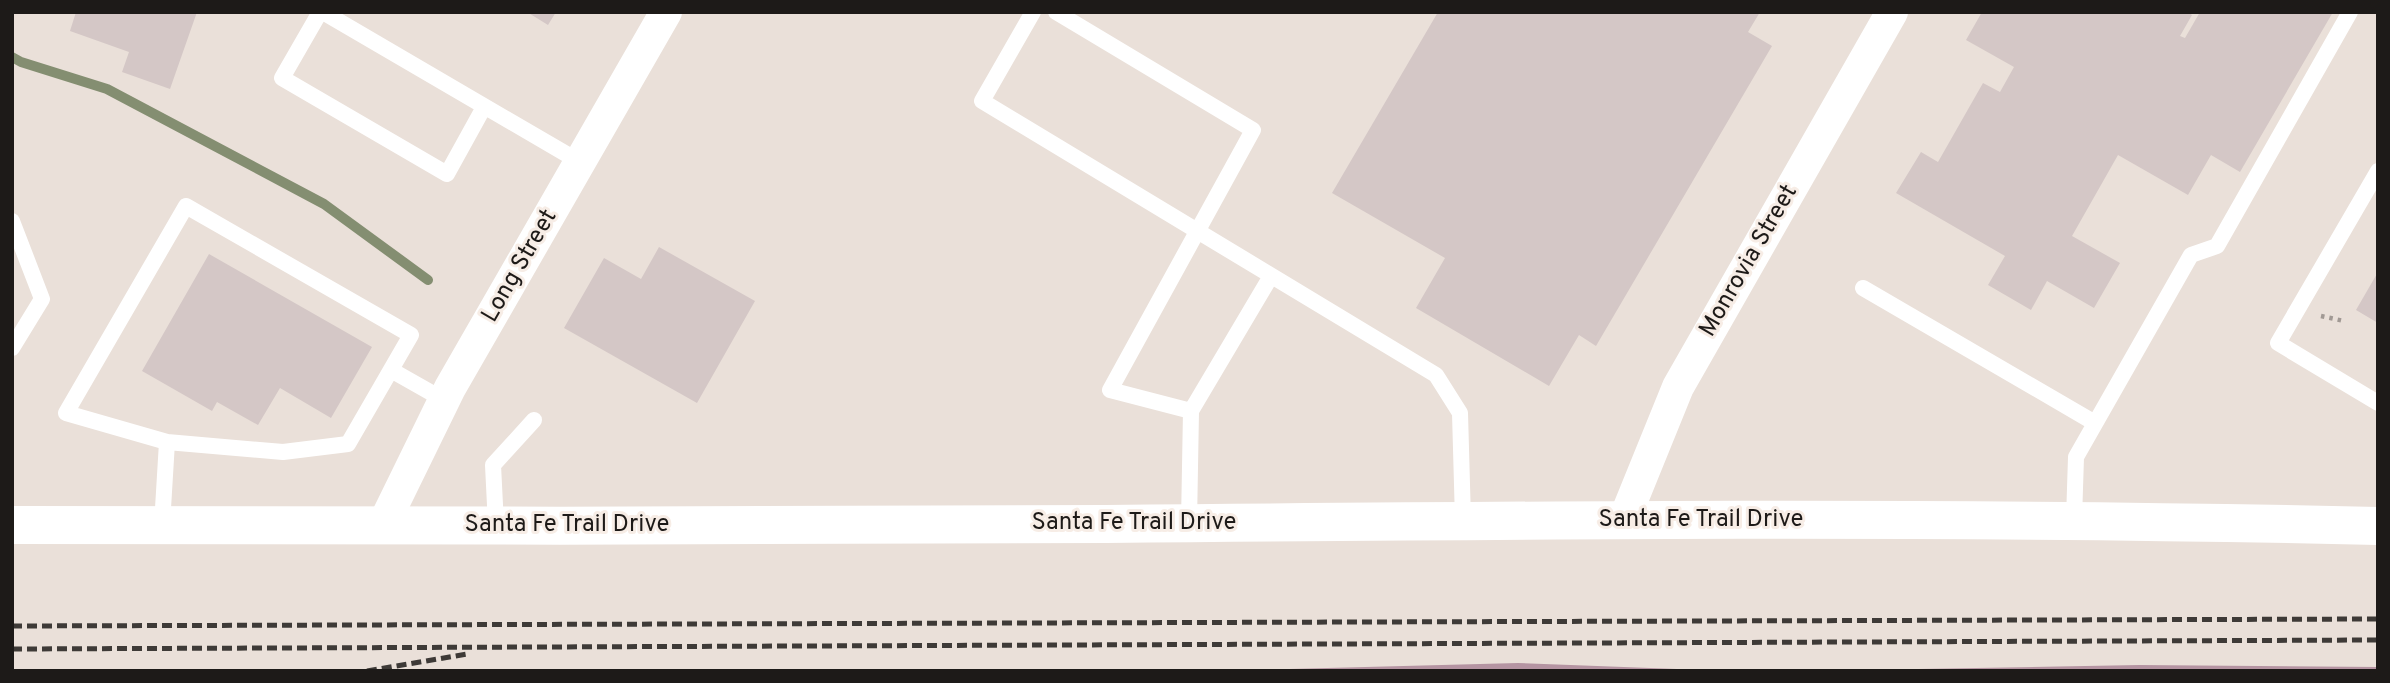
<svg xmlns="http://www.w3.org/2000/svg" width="2390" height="683" viewBox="0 0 2390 683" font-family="Overpass,sans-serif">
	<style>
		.forest { fill: #b594a2 }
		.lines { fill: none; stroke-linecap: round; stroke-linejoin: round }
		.stream { stroke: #848e71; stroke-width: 10 }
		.building { fill: #d4c7c6 }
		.path { stroke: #a19994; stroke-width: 4.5; stroke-dasharray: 3.5 5; stroke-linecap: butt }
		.service { stroke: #fff; stroke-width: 16 }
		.minor { stroke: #fff; stroke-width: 32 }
		.secondary { stroke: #fff; stroke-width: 38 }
		.rail { stroke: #3e3a37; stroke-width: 5; stroke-dasharray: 10 5; stroke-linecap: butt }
		.labels { text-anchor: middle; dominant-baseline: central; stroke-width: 6; stroke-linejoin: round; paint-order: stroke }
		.street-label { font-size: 24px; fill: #1d1a18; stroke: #f7ede6 }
	</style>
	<rect width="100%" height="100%" fill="#eae0d9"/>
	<path class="forest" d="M1518,663L1730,671H1218Z
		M2139,665L2378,667V671H1803Z"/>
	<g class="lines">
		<path class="stream" d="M12,57L21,62L107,89L324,204L428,280"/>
	</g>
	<path class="building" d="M76,12H197L170,89L122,72L129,52L70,31Z
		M527,12H556L548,25Z
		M1438,12H1760L1748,32L1772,46L1596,346L1579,335L1549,386L1416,308L1445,258L1332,193Z
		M1982,12H2188L2192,15L2180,36L2185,38L2200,12H2333L2240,172L2211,155L2188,195L2118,155L2072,236L2120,263L2094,308L2047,281L2031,310L1988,285L2005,256L1896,193L1921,152L1938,162L1983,83L2000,92L2014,67L1966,40Z
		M659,247L755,301L697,403L564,328L604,258L641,279Z
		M209,254L372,347L331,418L280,388L258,425L217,402L212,411L142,371Z
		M2378,272V323L2356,310Z"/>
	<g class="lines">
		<path class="path" d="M2321,316L2344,321"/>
		<path class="service" d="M320,12L282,78L447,174L484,107
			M323,12L580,162
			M1033,12L982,101L1436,375L1460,413L1463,520
			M1056,12L1253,130L1110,390L1191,411L1189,523
			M2378,171L2278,343L2378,403
			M12,221L42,299L12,348
			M1863,288L2095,423
			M391,370L444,400
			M1191,411L1271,276
			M2074,520L2076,457L2191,255L2217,246L2350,12
			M162,525L167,442L66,413L186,206L411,335L348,444L283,452L167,442
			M496,525L493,465L534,420"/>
		<path class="minor" d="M1624,520L1678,387L1892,12
			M383,525L450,388L666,12"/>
		<path class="secondary" d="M12,525C377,525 741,527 1106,524C1530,520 1954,516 2378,526"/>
		<path class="rail" d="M12,626L2378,619
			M12,649L2378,640
			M367,671L467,654"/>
	</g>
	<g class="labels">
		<g class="street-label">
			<text transform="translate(1749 261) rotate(-60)">Monrovia Street</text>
			<text transform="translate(520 266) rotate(-60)">Long Street</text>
			<text x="1701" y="520">Santa Fe Trail Drive</text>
			<text x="1134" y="523">Santa Fe Trail Drive</text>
			<text x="567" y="525">Santa Fe Trail Drive</text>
		</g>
	</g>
	<rect width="2390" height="683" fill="none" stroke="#1d1a18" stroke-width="28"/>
</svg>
